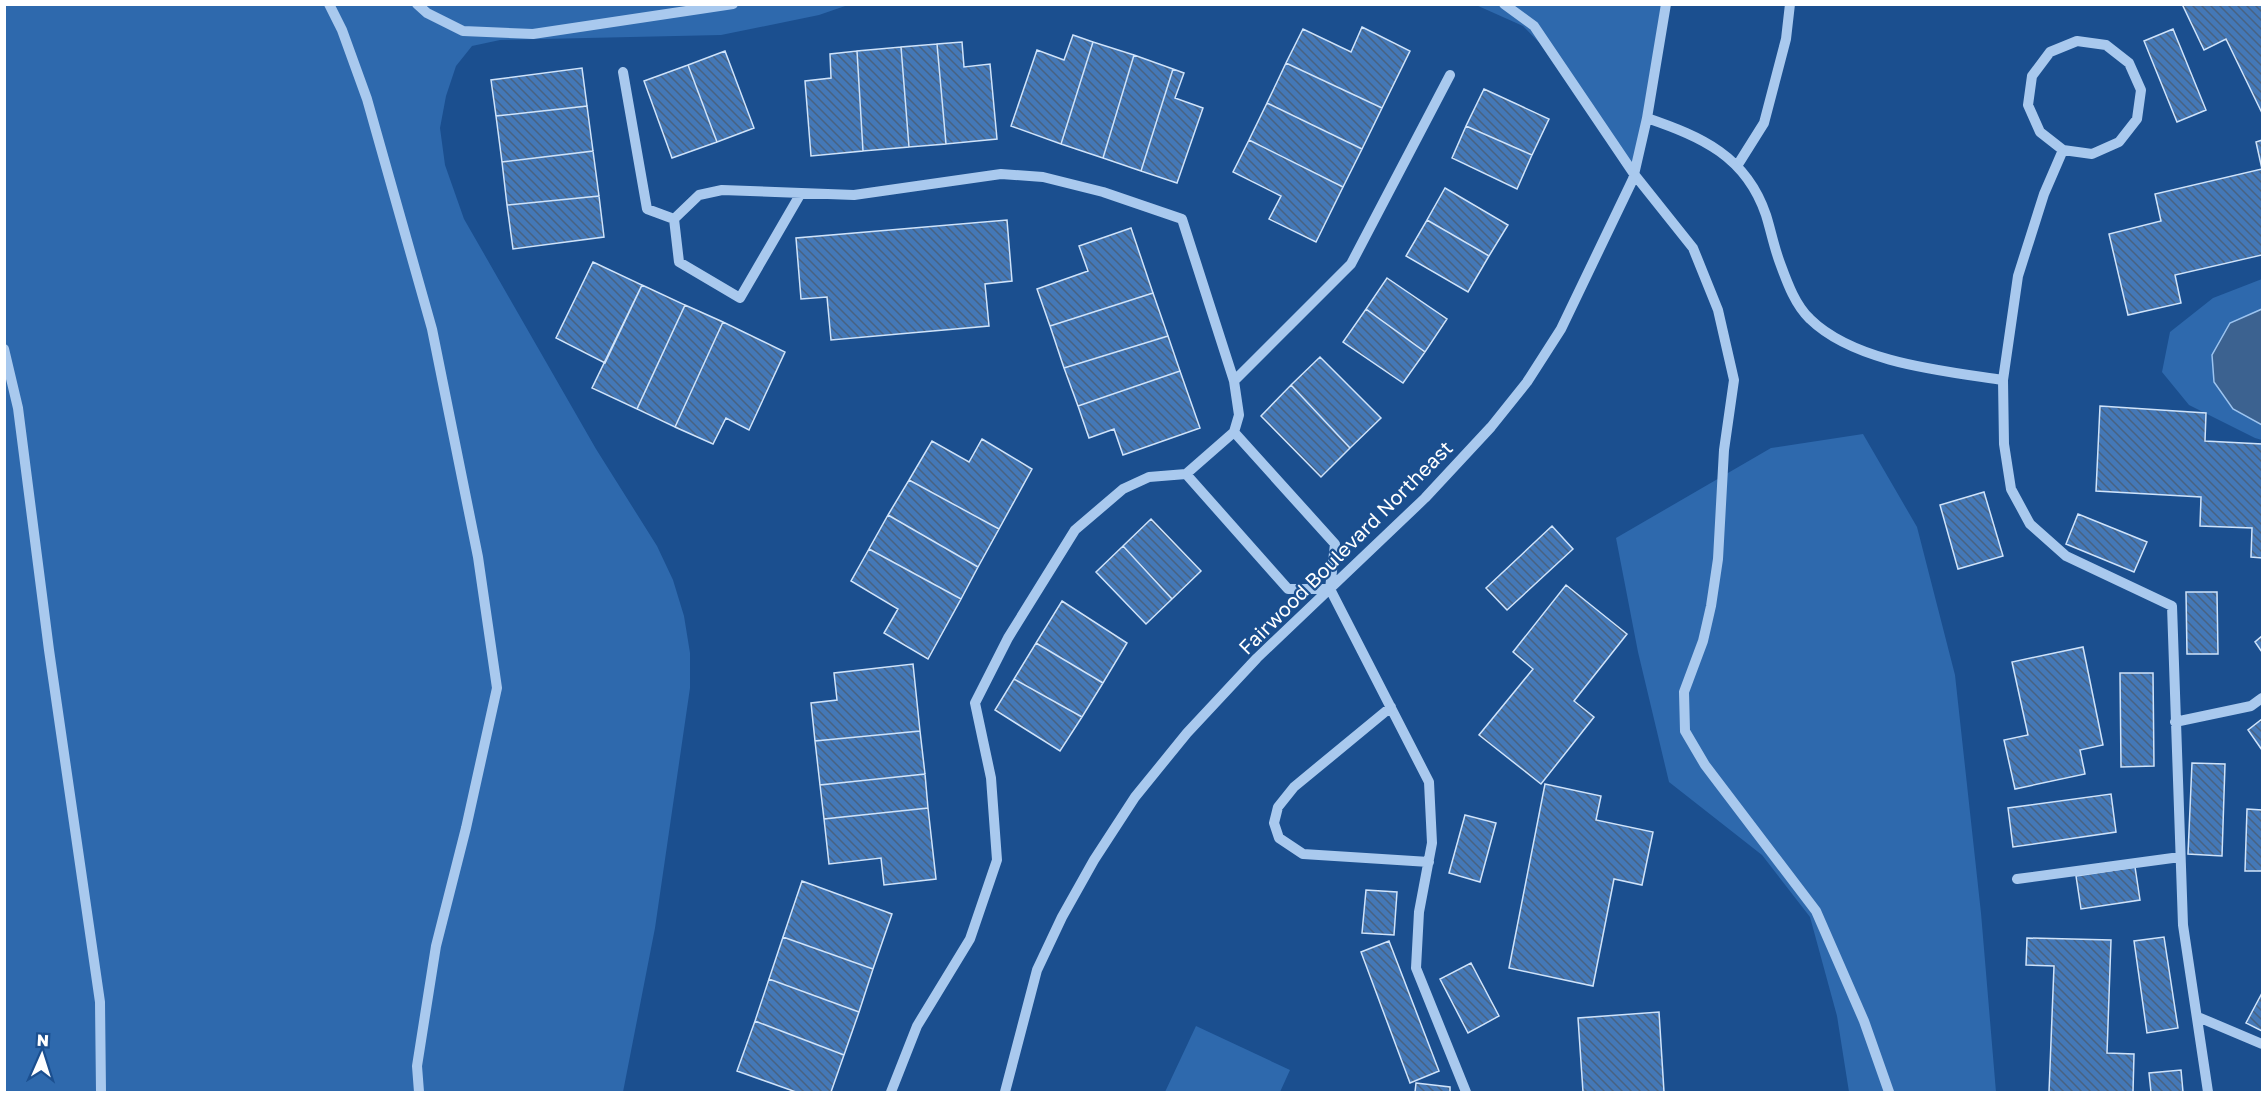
<svg xmlns="http://www.w3.org/2000/svg" width="2267" height="1097" viewBox="0 0 2267 1097" font-family="'Golos Text',sans-serif">
	<style>
		.green { fill: #2e69ad }
		.water { fill: #3c6290; stroke: #9cc4f0; stroke-width: 1.5 }
		.building { fill: url(#building-back-hatch); stroke: #cfe3fa; stroke-width: 1.5 }
		.lines { fill: none; stroke-linecap: round; stroke-linejoin: round }
		.minor { stroke: #a9c9ee; stroke-width: 10 }
		.labels { text-anchor: middle; dominant-baseline: central; stroke-width: 4.5; stroke-linejoin: round; paint-order: stroke }
		.street-label { font-size: 20px; fill: #fff; stroke: #1b4f8f }
	</style>
	<defs>
		<pattern id="building-back-hatch" width="6" height="6" patternUnits="userSpaceOnUse" patternTransform="scale(1.5)"><rect width="6" height="6" fill="#4478b7"/><path d="M-1 5l2 2M0 0l6 6M5-1l2 2" fill="none" stroke="#486282"/></pattern>
	</defs>
	<rect width="100%" height="100%" fill="#1b4f8f"/>
	<path class="green" d="M4,5H848L819,15L721,35L500,40L472,46L456,66L446,96L440,128L445,165L464,219L596,449L657,546L673,580L684,616L690,653V688L655,928L623,1092H5Z
		M1476,5H1666L1633,179L1566,70L1523,26Z
		M2262,279V440L2255,438L2189,405L2162,372L2170,332L2213,298Z
		M1863,434L1917,527L1955,675L1981,913L1996,1092H1849L1837,1016L1810,917L1762,855L1669,782L1638,652L1616,538L1771,448Z
		M1196,1026L1290,1070L1280,1092H1165Z"/>
	<path class="water" d="M2262,309V425L2233,409L2214,382L2212,355L2230,323Z"/>
	<path class="building" d="M2182,4H2262V113L2226,39L2204,50Z
		M1362,27L1410,51L1382,108L1286,63L1303,29L1351,52Z
		M2173,29L2206,110L2177,122L2144,41Z
		M1073,35L1093,42L1061,144L1011,126L1037,50L1064,60Z
		M962,42L964,67L990,64L997,139L946,144L937,44Z
		M1093,42L1134,55L1103,158L1061,144Z
		M937,44L946,144L909,147L901,47Z
		M901,47L909,147L863,151L857,51Z
		M725,51L754,128L717,142L688,65Z
		M857,51L863,151L811,156L805,81L831,78L830,54Z
		M1134,55L1173,69L1141,171L1103,158Z
		M1286,63L1382,108L1362,149L1267,103Z
		M688,65L717,142L672,158L644,81Z
		M582,68L587,106L496,116L491,80Z
		M1173,69L1184,73L1175,98L1203,108L1177,183L1141,171Z
		M1484,89L1549,119L1532,155L1466,126Z
		M1267,103L1362,149L1343,187L1249,140Z
		M587,106L593,151L502,162L496,116Z
		M1466,126L1532,155L1517,189L1452,158Z
		M1249,140L1343,187L1316,242L1269,219L1281,196L1233,172Z
		M2262,140V255L2175,275L2181,303L2128,315L2109,234L2161,221L2155,194L2262,169L2256,142Z
		M593,151L599,196L507,205L502,162Z
		M1445,188L1508,225L1489,256L1427,220Z
		M599,196L604,237L513,249L507,205Z
		M1007,220L1012,281L985,284L989,326L831,340L827,297L801,299L796,238Z
		M1427,220L1489,256L1468,292L1406,256Z
		M1131,228L1153,293L1050,326L1037,289L1088,271L1079,246Z
		M593,262L642,285L605,363L556,338Z
		M1387,278L1447,319L1425,352L1366,309Z
		M642,285L685,305L637,409L592,388Z
		M1153,293L1168,336L1064,368L1050,326Z
		M685,305L723,322L675,427L637,409Z
		M1366,309L1425,352L1403,383L1343,342Z
		M723,322L785,352L749,430L726,418L713,444L675,427Z
		M1168,336L1180,371L1078,406L1064,368Z
		M1320,357L1381,418L1350,448L1291,385Z
		M1180,371L1200,428L1123,455L1114,429L1089,438L1078,406Z
		M1291,385L1350,448L1321,477L1261,416Z
		M2100,406L2206,413L2205,441L2262,444V558L2251,557L2252,528L2200,526L2201,497L2096,491Z
		M982,439L1032,469L999,529L909,480L932,441L969,462Z
		M909,480L999,529L978,567L888,515Z
		M1984,492L2003,556L1958,569L1940,505Z
		M2078,514L2147,542L2134,572L2066,544Z
		M888,515L978,567L961,599L869,549Z
		M1151,519L1201,571L1172,599L1123,546Z
		M1552,526L1573,549L1507,610L1486,588Z
		M1123,546L1172,599L1146,624L1096,572Z
		M869,549L961,599L928,659L884,633L898,609L851,581Z
		M1566,585L1627,634L1574,701L1594,717L1541,784L1479,735L1533,669L1513,652Z
		M2186,592H2217L2218,654H2187Z
		M1062,601L1127,643L1103,683L1036,643Z
		M2262,636V652L2255,642Z
		M1036,643L1103,683L1082,717L1014,679Z
		M2083,647L2103,745L2080,750L2085,774L2015,789L2004,740L2028,735L2012,662Z
		M913,664L920,731L815,741L811,703L837,700L834,673Z
		M2120,673H2153L2154,766L2121,767Z
		M1014,679L1082,717L1060,751L995,710Z
		M2262,719V750L2248,730Z
		M920,731L925,774L820,785L815,741Z
		M2192,763L2225,764L2222,856L2188,854Z
		M925,774L928,808L824,819L820,785Z
		M1545,784L1601,796L1596,820L1653,832L1642,885L1614,879L1593,986L1509,968Z
		M2111,794L2116,832L2013,847L2008,808Z
		M928,808L936,879L884,885L881,858L829,864L824,819Z
		M2247,809L2262,810V871H2245Z
		M1465,815L1496,823L1480,882L1449,873Z
		M2135,867L2140,900L2081,909L2076,876Z
		M802,881L892,914L873,969L783,937Z
		M1366,890L1397,892L1394,935L1362,933Z
		M783,937L873,969L859,1012L769,979Z
		M2164,937L2178,1028L2147,1033L2134,941Z
		M2027,938L2111,940L2107,1053L2134,1054L2133,1092H2049L2054,966L2026,965Z
		M1389,941L1439,1071L1410,1083L1361,952Z
		M1471,963L1499,1016L1468,1033L1440,979Z
		M769,979L859,1012L844,1055L755,1021Z
		M2262,993V1031L2246,1023Z
		M1659,1012L1664,1092H1583L1578,1018Z
		M755,1021L844,1055L831,1092H796L737,1071Z
		M2181,1070L2183,1092H2151L2149,1073Z
		M1416,1083L1450,1087V1092H1415Z"/>
	<g class="lines">
		<path class="minor" d="M329,4L342,30L367,99L432,329L478,557L497,688L466,828L436,946L417,1066L419,1092
			M417,4L427,13L463,31L533,34L733,4
			M1504,4L1534,26L1634,174L1693,248L1718,310L1734,380L1724,450L1718,559L1711,606L1703,641L1684,692L1685,731L1705,765L1816,911L1864,1021L1889,1092
			M623,72L647,209L674,219L699,195L722,190L854,195L1001,174L1043,177L1103,192L1182,219L1234,381L1239,415L1234,432L1186,474L1149,477L1123,489L1075,530L1008,638L975,703L991,778L997,860L970,939L917,1026L891,1092
			M1647,118C1702,137 1746,156 1766,215C1771,231 1774,247 1780,263C1787,282 1795,305 1810,319C1855,363 1944,371 2003,380
			M2063,150L2040,132L2028,105L2032,76L2050,52L2077,41L2106,45L2129,63L2141,90L2137,119L2119,142L2092,154L2063,150L2044,194L2018,276L2003,380L2004,444L2011,489L2030,524L2066,556L2172,606L2183,925L2208,1092
			M1737,166L1764,123L1786,39L1790,4
			M674,219L679,262L740,298L801,193
			M4,349L18,408L49,650L100,1002L101,1092
			M1234,381L1351,264L1450,75
			M1234,432L1335,544L1330,589L1429,782L1432,843L1419,912L1416,968L1466,1092
			M1186,474L1288,589H1330
			M1391,707L1294,787L1278,807L1274,823L1279,838L1303,854L1429,862
			M2175,722L2251,706L2262,698
			M2017,879L2180,857
			M2198,1017L2262,1044
			M1005,1092L1037,970L1062,917L1094,860L1135,797L1187,733L1257,658L1425,498L1491,427L1527,382L1561,329L1633,179L1647,118L1666,4"/>
	</g>
	<g class="labels">
		<g class="street-label">
			<text transform="translate(1345 547) rotate(-45)">Fairwood Boulevard Northeast</text>
		</g>
	</g>
	<rect width="2267" height="1097" fill="none" stroke="#ffffff" stroke-width="12"/>
	<g transform="translate(42 1055) rotate(3)" stroke="#1b4f8f" stroke-width="4.5" paint-order="stroke">
	<path d="M0-4.5L10 22L0 15L-10 22Z" fill="#ffffff"/>
	<text y="-9" font-size="16" font-weight="bold" text-anchor="middle" fill="#ffffff">N</text>
	</g>
</svg>
